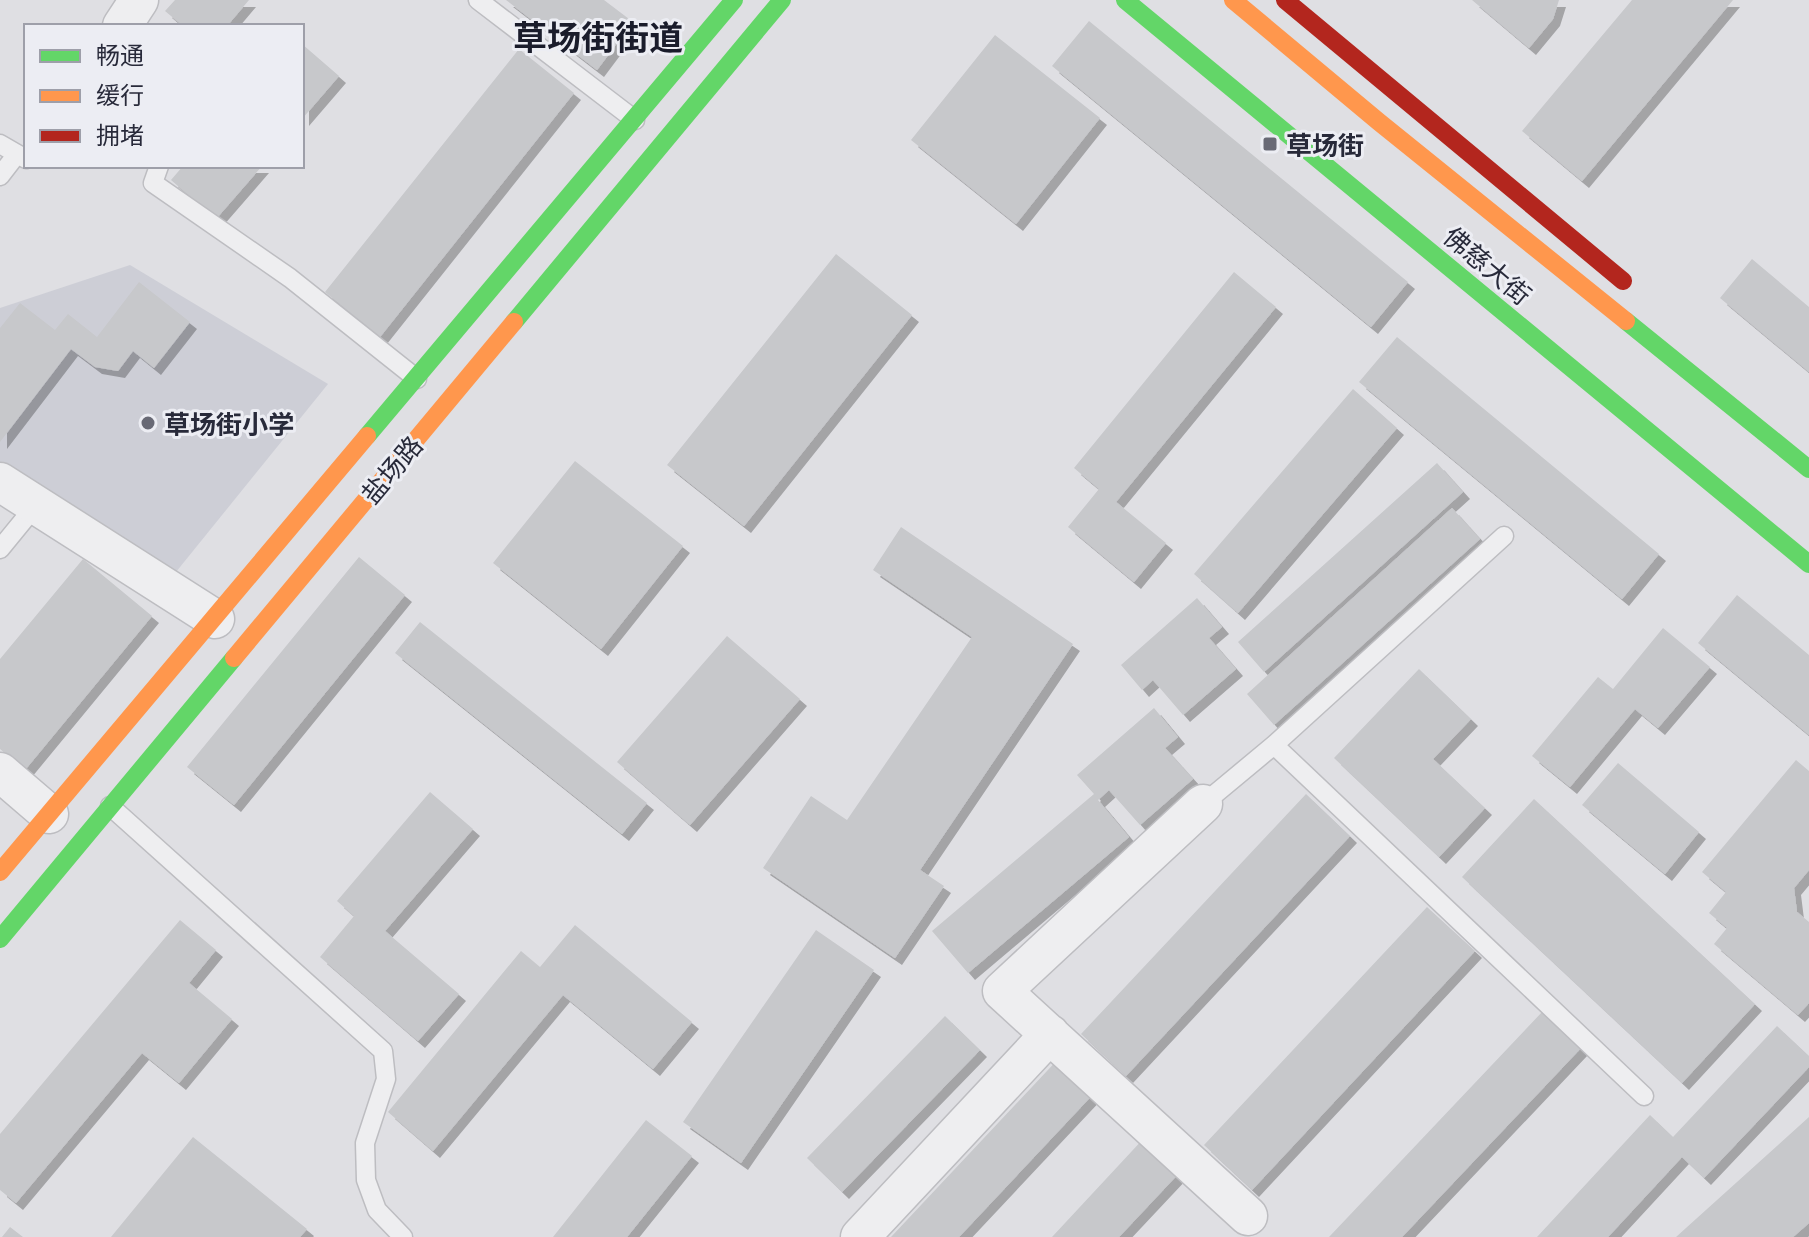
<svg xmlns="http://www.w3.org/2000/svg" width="1809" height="1237" viewBox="0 0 1809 1237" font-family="'Exo 2','Noto Sans SC',sans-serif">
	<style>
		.built { fill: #cdced6 }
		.building { fill: #c7c8cb; filter: url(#shadow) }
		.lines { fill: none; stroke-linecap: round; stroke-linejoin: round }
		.lane-casing { stroke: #bdbdc1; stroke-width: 21 }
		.street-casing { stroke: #bdbdc1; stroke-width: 41 }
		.lane { stroke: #eeeef0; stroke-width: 18 }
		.street { stroke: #eeeef0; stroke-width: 38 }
		.fast { stroke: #63d668; stroke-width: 18 }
		.slow { stroke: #ff974d; stroke-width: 18 }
		.jam { stroke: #b3261e; stroke-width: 18 }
		.poi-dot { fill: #686975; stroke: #ecedf3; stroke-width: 3 }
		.labels { text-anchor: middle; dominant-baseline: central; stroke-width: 6; stroke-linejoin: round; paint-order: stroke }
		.poi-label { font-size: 26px; font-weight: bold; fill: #282a3a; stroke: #ecedf3; text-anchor: start }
		.street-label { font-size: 26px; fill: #282a3a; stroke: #ecedf3 }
		.district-label { font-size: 34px; font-weight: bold; fill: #1a1c2b; stroke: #ecedf3 }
	</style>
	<defs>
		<filter id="shadow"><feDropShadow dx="7" dy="7" stdDeviation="0" flood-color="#0004"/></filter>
	</defs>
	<rect width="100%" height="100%" fill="#dfdfe3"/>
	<path class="built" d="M130,265L328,384L176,572L0,462V308Z"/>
	<path class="building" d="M175,0H249L227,26H183L165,11Z
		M506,0H604L633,22L597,70Z
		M1472,0H1559L1553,19L1529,48Z
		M1632,0H1733L1582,181L1522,131Z
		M1089,21L1408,282L1371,327L1052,66Z
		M995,35L1100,118L1016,224L911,140Z
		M302,44L339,76L302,119Z
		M519,49L574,93L380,337L325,292Z
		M183,166H262L216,219L171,180Z
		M836,254L912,315L744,526L667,465Z
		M1752,259L1809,307V372L1720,298Z
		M1234,272L1276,307L1116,502L1166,543L1134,582L1068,527L1099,489L1074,468Z
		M139,282L190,322L154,368L133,351L118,371L95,367L71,349L0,442V328L20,303L55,330L68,314L97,337Z
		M1397,337L1659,554L1622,599L1359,382Z
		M1353,389L1397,428L1238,613L1194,574Z
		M575,461L683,546L601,649L493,563Z
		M1437,463L1463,492L1264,672L1238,642Z
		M1452,508L1480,539L1274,725L1247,694Z
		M901,527L1073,644L920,870L944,886L895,958L763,868L811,796L847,820L972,637L873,570Z
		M359,557L405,595L234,805L187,767Z
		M83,559L152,616L25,770L0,749V659Z
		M1737,595L1809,655V735L1698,643Z
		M1197,598L1222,627L1209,638L1236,669L1183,715L1153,680L1142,690L1121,665Z
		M420,622L647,803L622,834L395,653Z
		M1663,628L1710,667L1658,728L1635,709L1570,787L1532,756L1598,677L1613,689Z
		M727,636L800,699L690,825L617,762Z
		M1419,669L1471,719L1433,759L1485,808L1439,857L1334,758Z
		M1154,708L1178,737L1165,748L1193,779L1140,825L1109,790L1098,800L1129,837L968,973L932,931L1094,794L1077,775Z
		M1796,760L1809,771V870L1794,888L1797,912L1809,922V1003L1798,1015L1714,944L1727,928L1709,913L1726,892L1702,872Z
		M1618,763L1699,832L1665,874L1582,805Z
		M430,792L473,829L385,931L459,994L418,1041L320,957L354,916L337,901Z
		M1306,794L1350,836L1126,1076L1081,1034Z
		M1534,799L1755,1004L1682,1083L1462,877Z
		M1427,907L1475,951L1252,1190L1204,1145Z
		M180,920L216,950L189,983L232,1019L179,1083L142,1053L16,1203L0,1190V1134Z
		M575,925L692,1022L653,1069L563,995L433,1151L388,1112L521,951L540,967Z
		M816,930L874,970L741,1163L683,1122Z
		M1543,1011L1581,1048L1402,1237H1329Z
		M945,1016L980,1050L842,1192L807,1158Z
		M1777,1026L1809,1056V1067L1704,1178L1682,1157L1608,1237H1537L1650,1115L1673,1137Z
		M1062,1055L1098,1089L959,1237H891Z
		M1809,1117V1223L1793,1237H1676Z
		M646,1120L692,1156L627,1237H553Z
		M193,1137L307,1229L300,1237H111Z
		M1145,1137L1181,1171L1119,1237H1052Z
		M10,1227L23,1237H2Z"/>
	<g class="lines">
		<g class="lane-casing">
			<path id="lane" d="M478,0L635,120
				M0,144L26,159
				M159,166L153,183L290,278L417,379
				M0,176L17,154
				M1504,536L1274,745L1644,1096
				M0,549L36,505
				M1203,804L1274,745
				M110,806L383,1051L386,1079L365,1143L366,1180L377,1210L403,1237"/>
		</g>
		<g class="street-casing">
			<path id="street" d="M122,26L139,0
				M0,482L215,619
				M0,772L49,814
				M1203,804L1002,991L1248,1216
				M860,1237L1050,1034"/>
		</g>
		<use href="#lane" class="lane"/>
		<use href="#street" class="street"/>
		<path class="fast" d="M1125,0L1809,564
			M1626,321L1809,469
			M514,322L782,0
			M367,436L734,0
			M0,939L234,658"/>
		<path class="slow" d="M1233,0L1379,122L1626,321
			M234,658L514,322
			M0,872L367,436"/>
		<path class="jam" d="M1285,0L1623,281"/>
	</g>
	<g class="poi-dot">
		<rect x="1262" y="136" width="16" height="16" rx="4"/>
		<circle cx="148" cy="423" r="8"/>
	</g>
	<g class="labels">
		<g class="poi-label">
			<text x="1286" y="144">草场街</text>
			<text x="164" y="423">草场街小学</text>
		</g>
		<g class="street-label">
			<text transform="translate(1488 265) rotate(40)">佛慈大街</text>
			<text transform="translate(391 469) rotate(-50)">盐场路</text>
		</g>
		<g class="district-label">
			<text x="598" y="36">草场街街道</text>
		</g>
	</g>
	<rect x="24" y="24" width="280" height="144" fill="#ecedf3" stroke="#9e9fa9" stroke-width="2"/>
	<rect x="40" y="50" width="40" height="12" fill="#63d668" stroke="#9e9fa9" stroke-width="2"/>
	<text x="96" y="64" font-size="24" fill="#282a3a">畅通</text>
	<rect x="40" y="90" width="40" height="12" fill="#ff974d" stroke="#9e9fa9" stroke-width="2"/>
	<text x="96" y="104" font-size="24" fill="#282a3a">缓行</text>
	<rect x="40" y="130" width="40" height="12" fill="#b3261e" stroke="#9e9fa9" stroke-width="2"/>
	<text x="96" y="144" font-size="24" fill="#282a3a">拥堵</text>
</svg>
